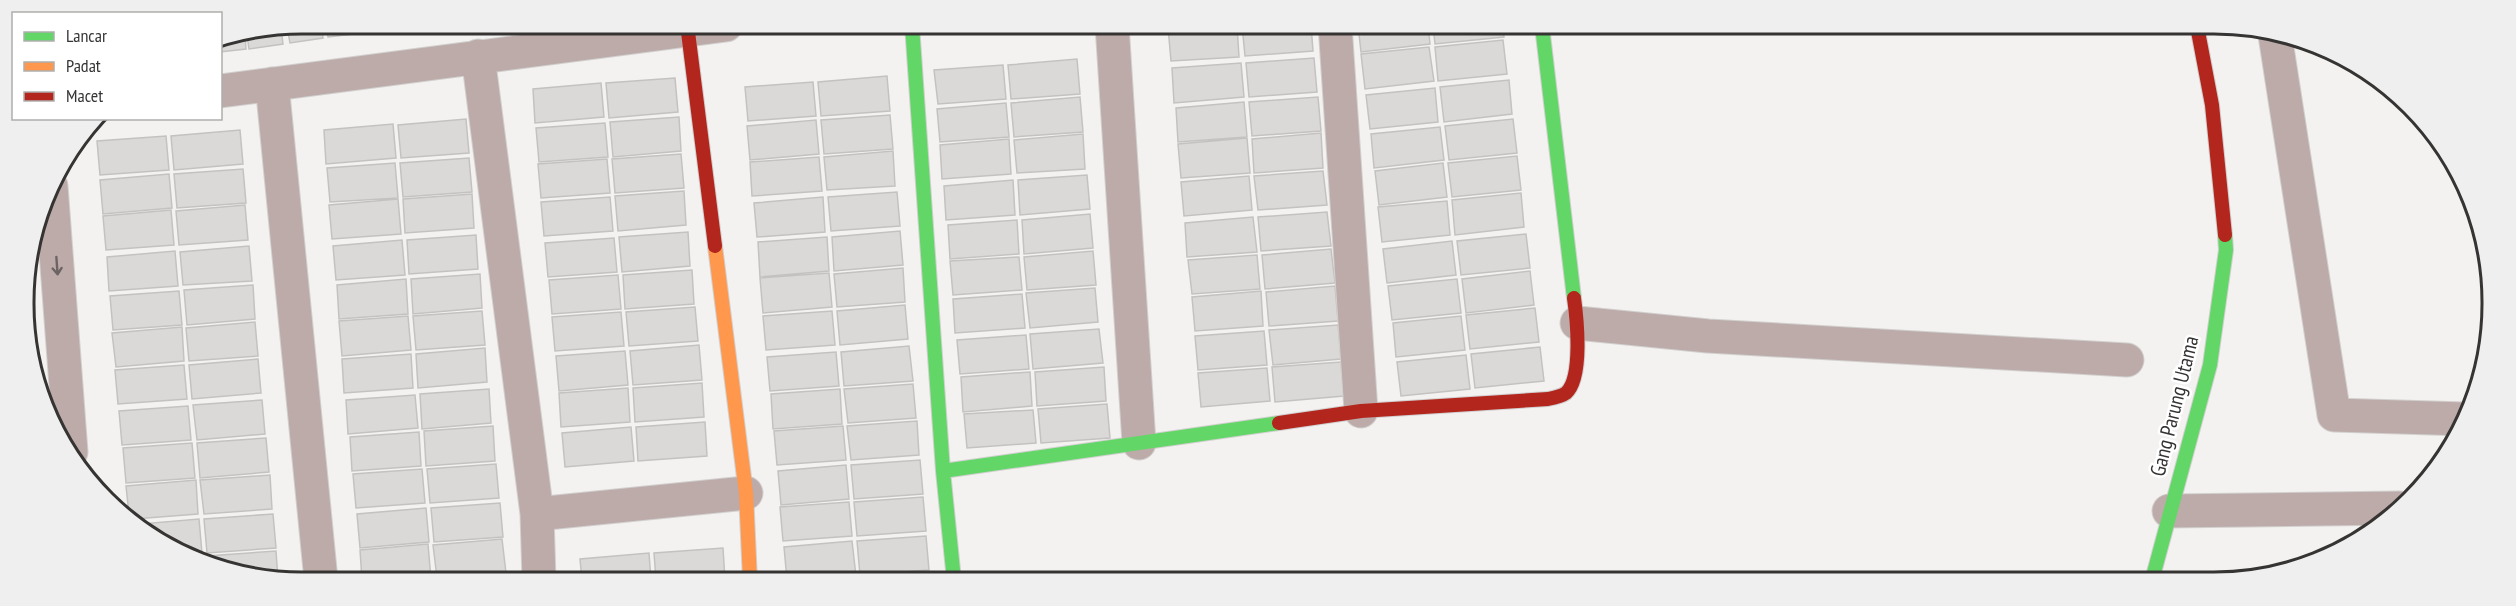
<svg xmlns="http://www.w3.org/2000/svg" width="2516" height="606" viewBox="0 0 2516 606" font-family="'PT Sans Narrow',sans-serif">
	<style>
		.building { fill: #dad9d7; stroke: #c4c2c1; stroke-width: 1.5 }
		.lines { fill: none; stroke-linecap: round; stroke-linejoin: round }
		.street-casing { stroke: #d1d0cf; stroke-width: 35 }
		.fast-casing { stroke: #d1d0cf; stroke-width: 16 }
		.slow-casing { stroke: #d1d0cf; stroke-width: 16 }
		.jam-casing { stroke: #d1d0cf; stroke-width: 16 }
		.street { stroke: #bcaba9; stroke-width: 33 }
		.fast { stroke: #63d668; stroke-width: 14 }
		.slow { stroke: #ff974d; stroke-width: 14 }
		.jam { stroke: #b3261e; stroke-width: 14 }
		.oneway { stroke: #6c6462 }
		.labels { text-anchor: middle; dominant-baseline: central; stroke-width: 5; stroke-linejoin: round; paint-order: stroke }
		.street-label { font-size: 21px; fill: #363433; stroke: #fff }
		.rim { fill: none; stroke: #363433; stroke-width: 3 }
	</style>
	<rect width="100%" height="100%" fill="#f4f2f0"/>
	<path class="building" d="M303,24H321L323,38L290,43L287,27Z
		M326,24H361L362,33L328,37Z
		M363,24H398V27L364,32Z
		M1199,25H1237L1239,57L1171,61L1168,27Z
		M1242,25H1311L1313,51L1245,56Z
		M1358,25H1428L1430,44L1361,52Z
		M1433,25L1502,26L1504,37L1435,44Z
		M281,28L283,44L249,49L247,35Z
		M245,36L246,49L220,52V40Z
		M1503,40L1507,74L1438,81L1435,47Z
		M1429,47L1434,81L1365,89L1361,54Z
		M1314,58L1317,92L1249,97L1246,63Z
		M1077,59L1080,94L1011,99L1008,65Z
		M1241,63L1244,97L1174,103L1172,68Z
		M1003,65L1006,99L938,104L934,70Z
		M887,76L890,111L821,116L818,82Z
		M675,78L678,112L609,118L606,83Z
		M1509,80L1512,114L1444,122L1440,87Z
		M813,82L816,116L748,121L745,87Z
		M601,83L604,117L535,123L533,89Z
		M1435,88L1438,122L1370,129L1366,95Z
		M1080,97L1083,132L1014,137L1011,103Z
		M1318,97L1321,131L1252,136L1249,102Z
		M1244,102L1247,137L1178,142L1176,108Z
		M1006,103L1009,137L940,142L937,109Z
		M890,115L893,149L824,154L821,120Z
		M679,117L681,151L613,157L610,122Z
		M466,119L469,153L401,158L398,125Z
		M1513,119L1517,153L1449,160L1445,126Z
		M816,120L819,154L750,160L747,126Z
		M605,123L608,157L539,162L536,128Z
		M393,124L396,158L326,164L324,130Z
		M1440,127L1444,160L1374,168L1371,134Z
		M240,130L243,164L174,170L171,136Z
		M1321,133L1323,168L1254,173L1252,139Z
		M1083,134L1085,169L1017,173L1014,140Z
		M166,136L169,170L100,175L97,141Z
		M1247,138L1250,173L1181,178L1178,144Z
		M1009,139L1011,174L942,179L940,145Z
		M893,151L895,186L827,190L824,157Z
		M681,154L684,188L615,193L612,159Z
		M1517,156L1521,190L1452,197L1448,163Z
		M819,157L822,191L752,196L750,162Z
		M469,158L472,192L403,197L400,163Z
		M607,159L610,193L541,198L538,164Z
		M395,163L398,198L330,202L327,168Z
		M1443,163L1447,197L1379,205L1375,171Z
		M243,169L246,203L177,208L174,174Z
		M1323,171L1327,205L1258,210L1254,176Z
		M169,174L172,208L103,214L100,180Z
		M1087,175L1090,209L1020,215L1018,180Z
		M1249,176L1252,210L1184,216L1181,182Z
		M1013,180L1015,215L946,220L944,186Z
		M684,191L686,225L618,231L615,196Z
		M897,192L900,226L831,231L828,197Z
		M1521,193L1524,227L1455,235L1452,200Z
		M472,194L474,228L405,233L403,199Z
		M610,197L613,231L544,236L541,202Z
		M823,197L825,232L757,237L754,203Z
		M398,199L401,234L332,239L329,205Z
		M1447,201L1450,235L1382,242L1378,207Z
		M245,205L248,240L179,245L176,211Z
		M171,210L174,245L106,250L103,216Z
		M1327,212L1331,246L1261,251L1258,217Z
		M1090,214L1093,248L1024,254L1022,220Z
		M1253,217L1257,252L1187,257L1185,223Z
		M1017,220L1019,254L950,259L948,225Z
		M900,231L903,265L834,271L832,237Z
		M688,232L690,266L622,272L619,237Z
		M1526,234L1530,268L1461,275L1457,241Z
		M476,235L478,269L409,274L407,240Z
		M827,237L829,271L760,277L758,242Z
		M614,238L617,272L548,277L545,243Z
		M402,240L405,275L336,280L333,246Z
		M1452,241L1456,275L1387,283L1383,249Z
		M249,246L252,281L183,285L180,252Z
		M1331,249L1335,283L1265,289L1262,255Z
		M175,251L178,286L109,291L107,257Z
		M1093,251L1096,285L1027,290L1024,257Z
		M1257,255L1260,289L1192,294L1188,260Z
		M1019,257L1022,290L953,295L950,261Z
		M903,268L905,302L837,307L834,274Z
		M692,270L694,304L625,309L623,275Z
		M1530,271L1534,305L1466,313L1462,279Z
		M829,273L832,307L763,313L760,278Z
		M480,274L482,308L413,314L411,279Z
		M618,275L621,309L552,314L549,280Z
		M406,279L408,314L339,319L337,285Z
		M1457,279L1461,313L1392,320L1388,286Z
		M253,285L255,319L187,325L184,290Z
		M1335,286L1338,321L1269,326L1266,292Z
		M1095,288L1098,322L1030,328L1026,293Z
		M179,291L182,325L113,330L110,296Z
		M1261,291L1263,326L1195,331L1192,297Z
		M1022,294L1025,328L955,333L953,299Z
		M905,305L908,339L840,345L837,311Z
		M695,307L698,341L629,346L626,312Z
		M1535,308L1539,342L1470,349L1466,315Z
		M482,311L485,345L416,350L413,316Z
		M832,311L835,345L766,350L763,316Z
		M621,312L624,346L555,351L552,317Z
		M408,316L411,350L342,356L339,321Z
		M1461,316L1465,350L1396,357L1393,323Z
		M255,322L258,356L189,361L186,328Z
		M1338,325L1341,359L1273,365L1269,330Z
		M182,327L184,361L116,367L112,333Z
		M1099,329L1103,363L1033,369L1030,334Z
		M1264,331L1267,365L1198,370L1195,336Z
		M1026,335L1029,369L960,374L957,340Z
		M699,345L702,380L633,385L630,351Z
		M909,346L913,381L844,386L841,352Z
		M1540,347L1544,381L1475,388L1471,354Z
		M485,348L487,382L418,388L416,354Z
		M625,351L628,385L559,391L556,356Z
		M836,352L839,386L770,391L767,357Z
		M411,354L413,388L344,393L342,359Z
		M1466,355L1470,389L1401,396L1397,362Z
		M258,359L261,393L192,399L189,365Z
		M1341,362L1344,396L1275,402L1272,367Z
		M184,365L187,399L118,404L115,370Z
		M1104,367L1106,401L1037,406L1035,372Z
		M1267,368L1270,401L1201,407L1198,373Z
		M1030,372L1032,406L963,412L961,377Z
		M702,383L704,417L635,422L633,388Z
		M913,384L916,418L848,423L844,389Z
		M628,388L630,422L561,427L559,393Z
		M489,389L491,423L422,429L420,394Z
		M840,389L842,424L773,429L771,394Z
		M415,395L418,428L348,434L346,400Z
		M262,400L265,434L197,440L193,405Z
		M1107,404L1110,438L1041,443L1038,409Z
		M188,406L191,440L122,445L119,411Z
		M1033,410L1036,443L967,448L964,414Z
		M917,421L919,455L851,460L847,426Z
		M705,422L707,456L638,461L636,427Z
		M493,426L495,461L426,466L424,431Z
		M843,426L846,460L777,465L774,431Z
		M631,427L634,461L565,467L562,433Z
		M419,432L421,466L352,471L350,437Z
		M266,438L269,472L200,478L197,443Z
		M192,443L195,478L126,483L123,448Z
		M920,460L923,494L854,499L851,465Z
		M496,464L499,498L430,503L427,469Z
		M846,465L849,499L781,505L778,471Z
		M422,469L425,503L356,508L353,474Z
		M270,475L272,509L204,514L200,480Z
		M196,480L198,514L134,519L129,514L126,486Z
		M923,497L926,531L857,536L854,502Z
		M849,502L852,536L783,541L780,507Z
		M500,503L503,537L434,542L431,508Z
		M426,508L429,542L360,548L357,514Z
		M273,514L276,548L207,553L204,519Z
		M199,519L202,553L191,554L164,545L140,524Z
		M926,536L929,570L860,575L857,541Z
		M502,539L506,573L437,578L433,545Z
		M852,541L856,576L787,580L784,547Z
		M428,544L431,579L362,580L360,550Z
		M723,548L725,580H656L654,553Z
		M276,551L278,580H266L207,560V556Z
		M649,553L651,580H582L580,559Z
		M931,576V580H885Z"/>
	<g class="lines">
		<g class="street-casing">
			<path id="street" d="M1112,25L1139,443
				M1335,25L1361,411
				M2275,35L2334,415L2465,419
				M478,56L537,514L539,580
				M272,84L321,580
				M220,91L726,25
				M51,186L71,452
				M1577,323L1708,336L2127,360
				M2169,511L2399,508
				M537,514L746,493"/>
		</g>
		<g class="fast-casing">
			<path id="fast" d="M912,25L943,471L954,580
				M1542,26L1574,298
				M943,471L1279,423
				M2152,580L2210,365L2226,250L2225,235"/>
		</g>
		<g class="slow-casing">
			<path id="slow" d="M715,246L746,493L750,580"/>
		</g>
		<g class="jam-casing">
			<path id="jam" d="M687,24L715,246
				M2197,26L2212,105L2225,235
				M1279,423L1361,411L1548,399C1553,398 1562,396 1566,393C1583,378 1577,319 1574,298"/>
		</g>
		<use href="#street" class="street"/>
		<use href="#fast" class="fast"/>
		<use href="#slow" class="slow"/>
		<use href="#jam" class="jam"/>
	</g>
	<defs><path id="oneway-shaft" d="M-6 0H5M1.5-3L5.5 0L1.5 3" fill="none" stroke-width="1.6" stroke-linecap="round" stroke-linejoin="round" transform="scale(1.5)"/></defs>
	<use class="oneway" href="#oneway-shaft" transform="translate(57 266) rotate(86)"/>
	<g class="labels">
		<g class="street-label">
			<text transform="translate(2174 406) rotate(-76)">Gang Parung Utama</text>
		</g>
	</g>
	<path d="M0 0H2516V606H0ZM302 34H2214A268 268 0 0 1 2482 302V304A268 268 0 0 1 2214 572H302A268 268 0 0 1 34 304V302A268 268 0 0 1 302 34Z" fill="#efefef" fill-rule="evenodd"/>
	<path class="rim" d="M302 34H2214A268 268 0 0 1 2482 302V304A268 268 0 0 1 2214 572H302A268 268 0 0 1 34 304V302A268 268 0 0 1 302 34Z"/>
	<rect x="12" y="12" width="210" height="108" fill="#ffffff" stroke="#afaead" stroke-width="1.5"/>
	<rect x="24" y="32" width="30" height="9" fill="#63d668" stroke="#afaead" stroke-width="1.5"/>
	<text x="66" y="42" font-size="18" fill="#363433">Lancar</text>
	<rect x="24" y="62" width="30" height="9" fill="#ff974d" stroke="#afaead" stroke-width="1.5"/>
	<text x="66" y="72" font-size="18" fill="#363433">Padat</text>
	<rect x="24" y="92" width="30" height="9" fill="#b3261e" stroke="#afaead" stroke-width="1.5"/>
	<text x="66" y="102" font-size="18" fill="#363433">Macet</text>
</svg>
